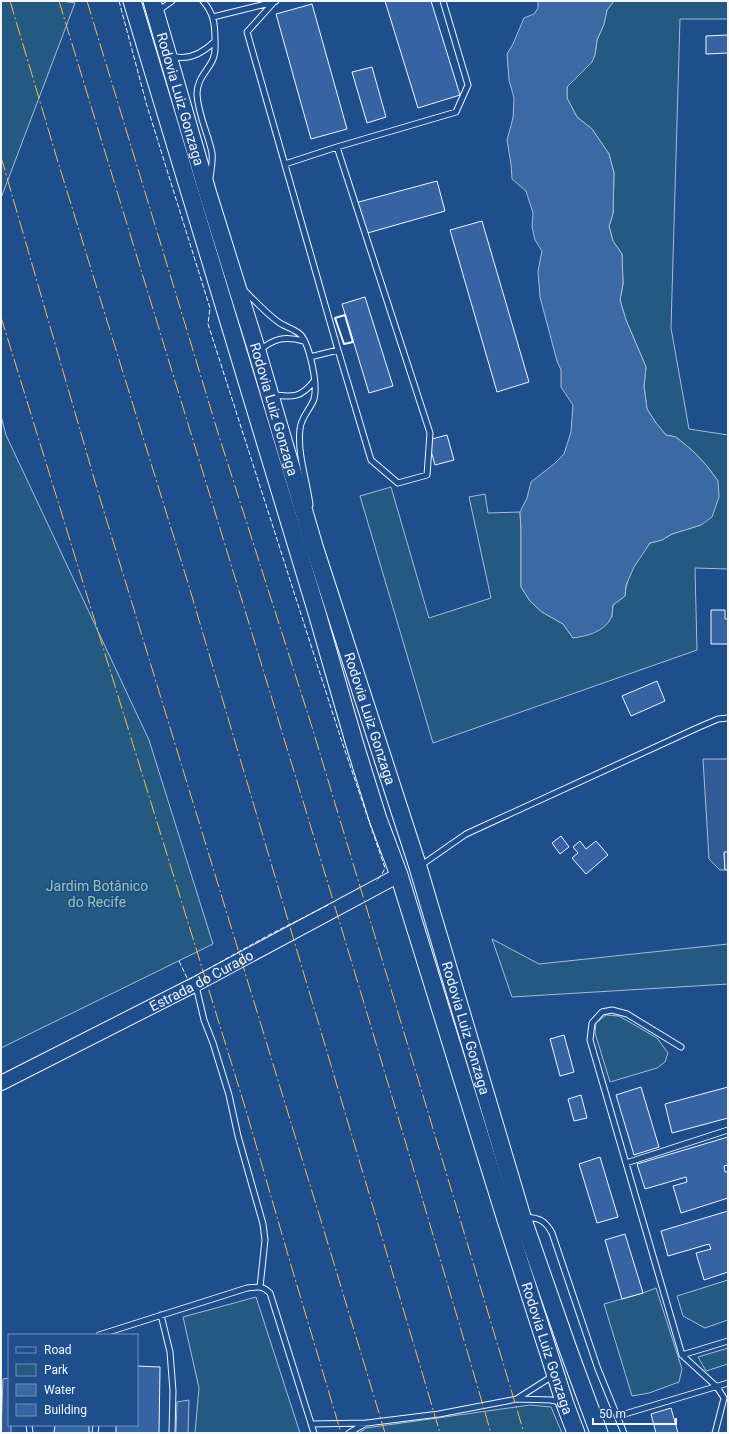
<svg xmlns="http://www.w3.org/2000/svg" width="729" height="1434" viewBox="0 0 729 1434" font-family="Roboto,sans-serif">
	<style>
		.green { fill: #245a82; stroke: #a8bbd7 }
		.parking { fill: #305b95; stroke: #a8bbd7 }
		.water { fill: #3b69a3; stroke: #a8bbd7 }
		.building { fill: #3563a3; stroke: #f2f6ff }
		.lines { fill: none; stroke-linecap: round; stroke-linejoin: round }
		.service-casing { stroke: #f2f6ff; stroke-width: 7 }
		.secondary-casing { stroke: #f2f6ff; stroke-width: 16 }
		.trunk-casing { stroke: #f2f6ff; stroke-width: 19 }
		.service { stroke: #1f4e8c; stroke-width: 5 }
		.secondary { stroke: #1f4e8c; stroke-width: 14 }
		.trunk { stroke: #1f4e8c; stroke-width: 17 }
		.fence { stroke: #f2f6ff; stroke-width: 1; stroke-dasharray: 5 2; stroke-linecap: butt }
		.wall { stroke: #f2f6ff; stroke-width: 2 }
		.power { stroke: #ffb74d; stroke-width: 1; stroke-dasharray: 14 3 2 3; stroke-linecap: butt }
		.labels { text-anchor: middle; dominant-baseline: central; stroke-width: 3; stroke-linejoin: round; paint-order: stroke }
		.street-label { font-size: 14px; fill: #f2f6ff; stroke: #1f4e8c }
		.park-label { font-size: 14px; fill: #97c8a6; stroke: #1f4e8c }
	</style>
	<rect width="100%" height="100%" fill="#1f4e8c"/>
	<path class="green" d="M1,1H62L75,3L1,198Z
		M614,1H728V19H680L671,328L689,429L728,435V569L695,568L697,650L433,743L360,496L391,487L429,618L491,598L469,497L485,494L488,513L520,512L521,530V587L530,601L542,612L563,624L573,638L612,617L613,605L625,596C626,576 638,558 650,543L662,540L672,534L701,525L718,481L707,466L693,451L676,437L666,435L656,423L647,409L644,386L646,367L626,320L620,300L623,284L622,254L613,241L609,226L613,214L614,173L609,154L592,129L577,117L567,98V87L595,55L597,40L604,24L607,10Z
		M1,416L6,435L149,740L213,944L1,1048Z
		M492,939L539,964L728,944V984L512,997Z
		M606,1015L619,1016L657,1038L668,1053L665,1062L657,1068L610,1082L595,1033L596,1023Z
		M728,1280V1320L705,1328L683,1316L677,1296Z
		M656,1288L682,1369L679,1382L649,1393L632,1396L604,1304L643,1293Z
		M256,1297L300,1433H195L199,1388L183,1317Z
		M728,1348V1364L706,1371L698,1357Z
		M530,1405L551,1407L562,1433H359L366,1428Z"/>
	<path class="parking" d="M703,759H728V852L724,853L725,870H720L709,859Z
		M9,1378V1425H11V1433H1L3,1379Z
		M189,1400L188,1433H176L177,1402Z"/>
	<path class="water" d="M538,1H614L607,10L604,24L597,40L595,55L592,62L567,87V98L577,117L592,129L609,154L614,173L613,214L609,226L613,241L622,254L623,284L620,300L626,320L646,367L644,386L647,409L656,423L666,435L676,437L693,451L707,466L718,481L719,497L712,517L701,525L672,534L662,540L650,543L634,567L626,585L625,596L613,605C612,609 613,615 611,618C604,632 587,636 573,638L563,624L542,612L530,601L521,587V530L520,512L527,498L531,482L554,464L564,454L571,432L573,405L561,387V370L557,361L540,297L538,271L542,251L535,240L532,227L533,213L526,191L512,179L511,164L507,140L513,118L514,98L509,80L507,54L513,44L524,18L534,14L538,8Z"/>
	<path class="building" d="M385,1H431L460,95L418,108Z
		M312,4L347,129L311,139L276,14Z
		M728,35V53L706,54V36Z
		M372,67L386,117L367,123L352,72Z
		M437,181L445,211L364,234L355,203Z
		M482,221L529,382L497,392L450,230Z
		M365,297L393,386L369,393L342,304Z
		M447,435L454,460L435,465L428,440Z
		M711,610H725V619H728V644H711Z
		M657,681L665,701L631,716L622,696Z
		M561,836L569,847L560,854L552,843Z
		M580,841L586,849L596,841L608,855L586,874L572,858L578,853L573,847Z
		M724,852H728V870H725Z
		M564,1035L574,1072L560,1076L550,1039Z
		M641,1087L659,1147L634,1155L616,1095Z
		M728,1087V1118L672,1133L665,1104Z
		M581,1095L587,1118L574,1121L568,1099Z
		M728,1137V1165L724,1166L725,1172H728V1198L681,1213L673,1186L687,1182L686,1177L645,1189L637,1164Z
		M600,1157L618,1217L597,1223L579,1164Z
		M728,1211V1272L704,1280L696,1253L711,1249L709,1244L668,1256L661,1231Z
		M625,1234L643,1293L622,1299L605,1240Z
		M137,1366L160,1367L159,1433H116V1425H137Z
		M671,1408L678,1433H656L651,1414Z
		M55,1425H89V1433H54Z"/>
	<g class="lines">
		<g class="service-casing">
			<path id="service" d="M203,1C214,14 215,24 215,41C215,47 216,52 213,59C208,71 197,78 197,94C198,115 208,133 212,153C213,161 211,170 210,178
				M276,1L274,2L247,32L338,350L371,460L398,483L427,475L430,433L337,147
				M158,11L172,1
				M213,17L274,2
				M172,56C189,61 203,53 215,41
				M285,164L337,147L456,112L468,85L443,1
				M244,290C255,301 265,312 277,321C284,327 294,328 301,335C310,346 318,385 314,399C310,410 301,417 300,429C297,454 307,480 310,505
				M260,350C275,338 285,336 304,341
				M310,357L338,350
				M273,395C293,397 301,398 314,381
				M420,866L466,834L697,728L718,719L728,718
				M196,986L204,1020L213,1043L229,1095L238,1136L263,1224L265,1240L260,1287
				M681,1047L627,1014L612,1010L602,1012L592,1023L590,1040L682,1355L728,1341
				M626,1163L728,1130
				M525,1217C539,1218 545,1220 552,1233L598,1369L624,1433
				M161,1315L170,1352L173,1391L172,1433
				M99,1335L247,1288C258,1287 262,1285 270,1293L314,1433
				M682,1355L717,1387L724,1398L715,1433
				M518,1398L548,1379L553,1375
				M618,1416L728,1383
				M311,1424L367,1423L439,1414L517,1399L551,1400L560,1402
				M29,1425L30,1433
				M95,1433L96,1425
				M349,1433L366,1423"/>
		</g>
		<g class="secondary-casing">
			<g id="secondary">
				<path id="s1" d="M1,1083L196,984L399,875"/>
			</g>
		</g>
		<g class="trunk-casing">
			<g id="trunk">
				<path id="s2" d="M132,1L317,613L355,745L378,819L399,875L506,1220L565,1404L576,1433"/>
				<path id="s3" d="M152,1L208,194L257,351L314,546L418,867L522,1217L568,1349L599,1433"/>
			</g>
		</g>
		<use href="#service" class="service"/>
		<use href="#secondary" class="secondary"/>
		<use href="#trunk" class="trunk"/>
		<path class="fence" d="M119,1L147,106L210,308L208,324L341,739L385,868L382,874L376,881
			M179,961L188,980L269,935L330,904"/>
		<path class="wall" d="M345,315L353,342L344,344L335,318Z"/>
		<path class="power" d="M10,1L58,162L188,583L440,1433
			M59,1C204,478 352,954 491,1433
			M87,1L219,436L312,727L443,1162L524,1433
			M1,157L98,492L329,1247L385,1433
			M1,317L245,1107L293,1272L341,1433"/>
	</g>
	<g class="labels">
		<g class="street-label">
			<text stroke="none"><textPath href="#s3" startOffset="102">Rodovia Luiz Gonzaga</textPath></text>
			<text stroke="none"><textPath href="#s3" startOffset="426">Rodovia Luiz Gonzaga</textPath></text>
			<text stroke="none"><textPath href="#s3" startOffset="750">Rodovia Luiz Gonzaga</textPath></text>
			<text stroke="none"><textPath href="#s1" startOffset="225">Estrada do Curado</textPath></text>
			<text stroke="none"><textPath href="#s3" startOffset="1074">Rodovia Luiz Gonzaga</textPath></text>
			<text stroke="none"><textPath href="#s2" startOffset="1410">Rodovia Luiz Gonzaga</textPath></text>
		</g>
		<g class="park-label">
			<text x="97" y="886">Jardim Botânico<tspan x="97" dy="16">do Recife</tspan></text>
		</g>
	</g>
	<rect width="729" height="1434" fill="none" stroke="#f2f6ff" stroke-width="4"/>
	<rect x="8" y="1334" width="130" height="92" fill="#1f4e8c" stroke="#7391ba"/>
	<rect x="16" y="1347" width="20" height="6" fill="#1f4e8c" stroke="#7391ba"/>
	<text x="44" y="1354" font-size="12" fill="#f2f6ff">Road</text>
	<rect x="16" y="1364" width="20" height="12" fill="#245a82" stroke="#7391ba"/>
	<text x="44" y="1374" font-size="12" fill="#f2f6ff">Park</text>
	<rect x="16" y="1384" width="20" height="12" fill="#3b69a3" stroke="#7391ba"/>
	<text x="44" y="1394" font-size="12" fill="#f2f6ff">Water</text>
	<rect x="16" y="1404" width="20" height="12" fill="#3563a3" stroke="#7391ba"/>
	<text x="44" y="1414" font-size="12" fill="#f2f6ff">Building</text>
	<path d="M593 1418v6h83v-6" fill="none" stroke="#f2f6ff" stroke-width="2"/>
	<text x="599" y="1418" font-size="12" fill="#f2f6ff" stroke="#1f4e8c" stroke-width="3" paint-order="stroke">50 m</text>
</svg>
